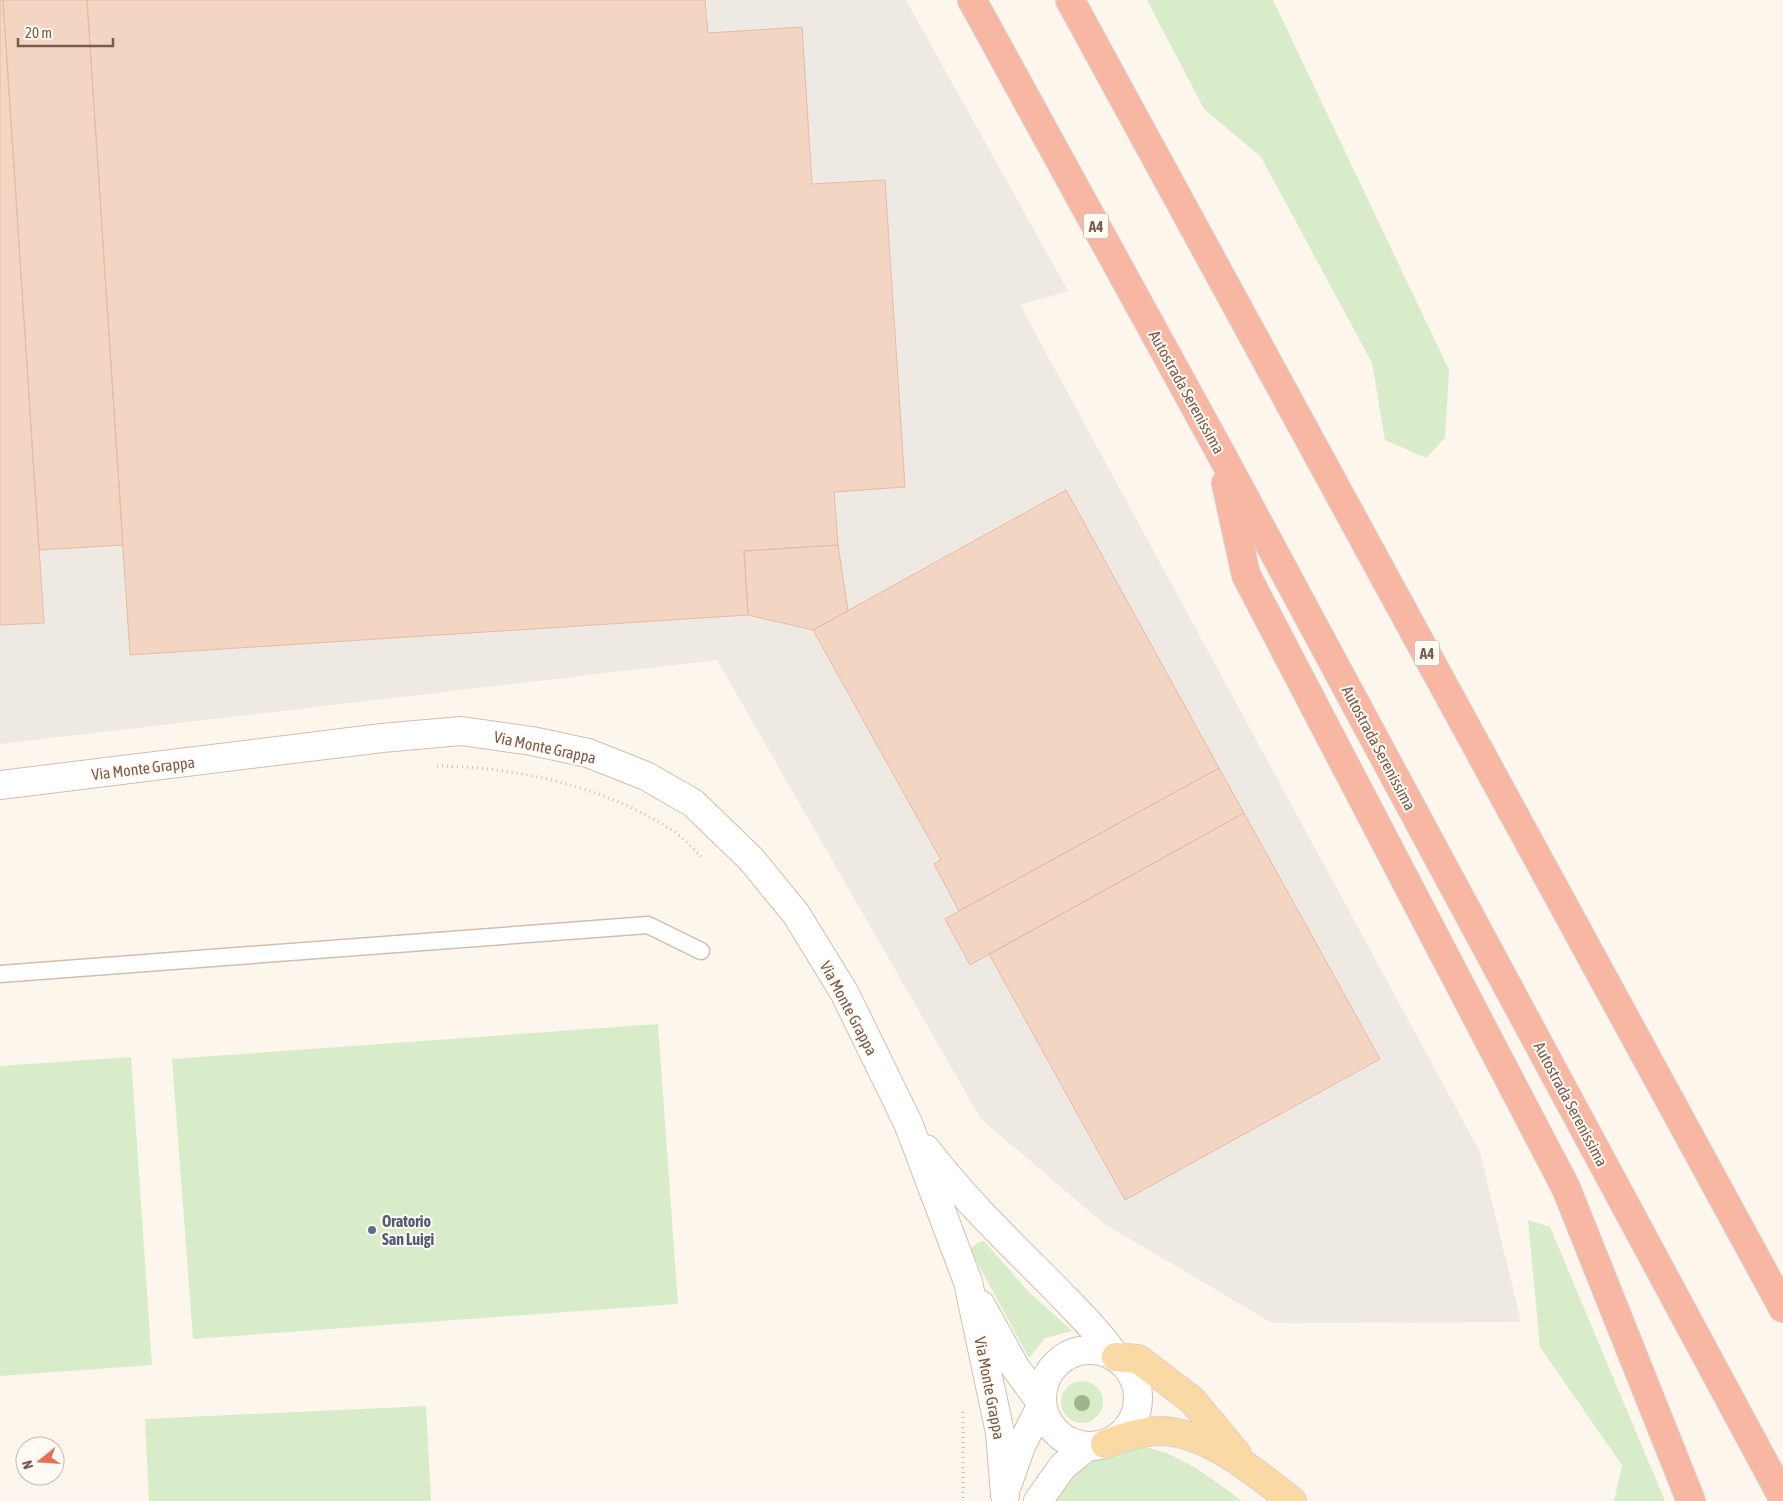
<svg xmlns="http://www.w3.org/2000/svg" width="1783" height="1501" viewBox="0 0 1783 1501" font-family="'Asap Condensed',sans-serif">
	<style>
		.industrial { fill: #efe9e4 }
		.green { fill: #d8ecc9 }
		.building { fill: #f3d5c3; stroke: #e6bba3 }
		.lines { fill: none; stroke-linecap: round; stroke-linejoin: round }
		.service-casing { stroke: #d1beb0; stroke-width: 19 }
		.tertiary-casing { stroke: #d1beb0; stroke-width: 30 }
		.primary-casing { stroke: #dad1cd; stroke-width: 30 }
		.motorway-casing { stroke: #dad1cd; stroke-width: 30 }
		.path { stroke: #d9b8a5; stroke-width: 3; stroke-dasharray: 1 4; stroke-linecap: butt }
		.service { stroke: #fff; stroke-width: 16 }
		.tertiary { stroke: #fff; stroke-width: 28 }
		.primary { stroke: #fbd9a5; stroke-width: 28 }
		.motorway { stroke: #f7b7a3; stroke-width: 28 }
		.tree { fill: #a0b28e }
		.service-dot { fill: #5c6f8a; stroke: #fffaf3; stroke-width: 2 }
		.labels { text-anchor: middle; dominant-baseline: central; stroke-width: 4; stroke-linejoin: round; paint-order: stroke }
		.shield { fill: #fffaf3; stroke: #a28b7f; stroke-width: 1 }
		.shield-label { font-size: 15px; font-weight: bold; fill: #7a5c4d }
		.street-label { font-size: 16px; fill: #7a5c4d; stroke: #fffaf3 }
		.service-label { font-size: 16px; font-weight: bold; fill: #4e5e75; stroke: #fffaf3; text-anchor: start }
	</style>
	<rect width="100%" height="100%" fill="#fdf6ec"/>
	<path class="industrial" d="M0,0H906L1068,291L1020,305L1480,1152L1521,1322L1272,1323L1103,1223L981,1119L717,660L0,744Z"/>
	<path class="green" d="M1147,0H1273L1449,370L1445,438L1426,458L1385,440L1372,363L1261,157L1204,109Z
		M658,1024L678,1304L193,1339L172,1059Z
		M131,1057L152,1365L0,1376V1066Z
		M1528,1220L1550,1227L1665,1501H1614L1622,1465L1540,1347Z
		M984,1241L1028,1291L1072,1331L1045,1338L1029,1358L970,1249L979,1242Z
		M1061 1402a21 21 0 1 1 42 0a21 21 0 1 1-42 0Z
		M426,1406L431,1501H149L145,1419Z
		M1128,1446C1171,1445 1208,1476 1242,1501H1050L1071,1475L1096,1456Z"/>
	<path class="building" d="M0,0H3L44,623L0,625Z
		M3,0H87L123,545L39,550Z
		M87,0H705L708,33L802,27L812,184L885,180L905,487L834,492L838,545L744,551L748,615L130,655Z
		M1066,490L1219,768L959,911L934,864L941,860L813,630Z
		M838,545L848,611L813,630L748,615L744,551Z
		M1219,768L1244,813L970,965L945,919Z
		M1244,813L1380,1059L1125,1200L989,954Z"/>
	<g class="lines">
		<g class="service-casing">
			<path id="service" d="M0,974L648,925L701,951"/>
		</g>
		<g class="tertiary-casing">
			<path id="tertiary" d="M0,785L382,738L461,731L532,741L588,753L646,776L693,803L751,859L796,914L844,992L908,1123L968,1282L1000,1433L1005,1495
				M926,1149C964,1199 1009,1242 1053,1286C1075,1309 1098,1331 1116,1357
				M981,1305L1015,1367L1042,1404L1021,1446L1008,1483
				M1042 1398a48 48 0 1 1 96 0a48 48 0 1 1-96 0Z
				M1038,1501L1063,1466L1088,1446"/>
		</g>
		<g class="primary-casing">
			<path id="primary" d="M1116,1357L1138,1359L1192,1400L1237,1454
				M1105,1444C1123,1437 1142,1431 1161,1431C1208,1432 1256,1473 1292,1501"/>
		</g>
		<g class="motorway-casing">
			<path id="motorway" d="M972,0L1220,452L1783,1498
				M1070,0L1783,1308
				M1226,483L1246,575L1566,1188L1691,1501"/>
		</g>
		<path class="path" d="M437,766C517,767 603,786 670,829C682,836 692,848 702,857
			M963,1412V1501"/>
		<use href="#service" class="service"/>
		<use href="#tertiary" class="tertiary"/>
		<use href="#primary" class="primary"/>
		<use href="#motorway" class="motorway"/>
	</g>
	<circle class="tree" cx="1082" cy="1403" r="8"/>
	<circle class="service-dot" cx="372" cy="1230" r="5"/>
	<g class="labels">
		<g class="shield">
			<rect x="1083.5" y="213.5" width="25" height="25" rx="4"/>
			<rect x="1414.5" y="640.5" width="25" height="25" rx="4"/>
		</g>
		<g class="shield-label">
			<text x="1096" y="226">A4</text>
			<text x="1427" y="653">A4</text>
		</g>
		<g class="street-label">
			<text transform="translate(1187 392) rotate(61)">Autostrada Serenissima</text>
			<text transform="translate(545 747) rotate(12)">Via Monte Grappa</text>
			<text transform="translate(1379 748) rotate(62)">Autostrada Serenissima</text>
			<text transform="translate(143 768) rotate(-7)">Via Monte Grappa</text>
			<text transform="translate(849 1008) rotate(62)">Via Monte Grappa</text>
			<text transform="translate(1571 1104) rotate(62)">Autostrada Serenissima</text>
			<text transform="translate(990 1388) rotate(79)">Via Monte Grappa</text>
		</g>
		<g class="service-label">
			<text x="382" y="1221">Oratorio<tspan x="382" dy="18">San Luigi</tspan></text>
		</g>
	</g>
	<g transform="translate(40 1461) rotate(253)"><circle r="24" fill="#fffaf3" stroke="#cabbb1"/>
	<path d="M0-4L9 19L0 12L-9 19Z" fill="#e76f51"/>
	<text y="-8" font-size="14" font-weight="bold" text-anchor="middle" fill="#7a5c4d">N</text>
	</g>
	<path d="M18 38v8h95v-8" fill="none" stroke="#7a5c4d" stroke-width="2.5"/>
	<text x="25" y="38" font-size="15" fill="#7a5c4d" stroke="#fffaf3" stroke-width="4" paint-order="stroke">20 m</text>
</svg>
